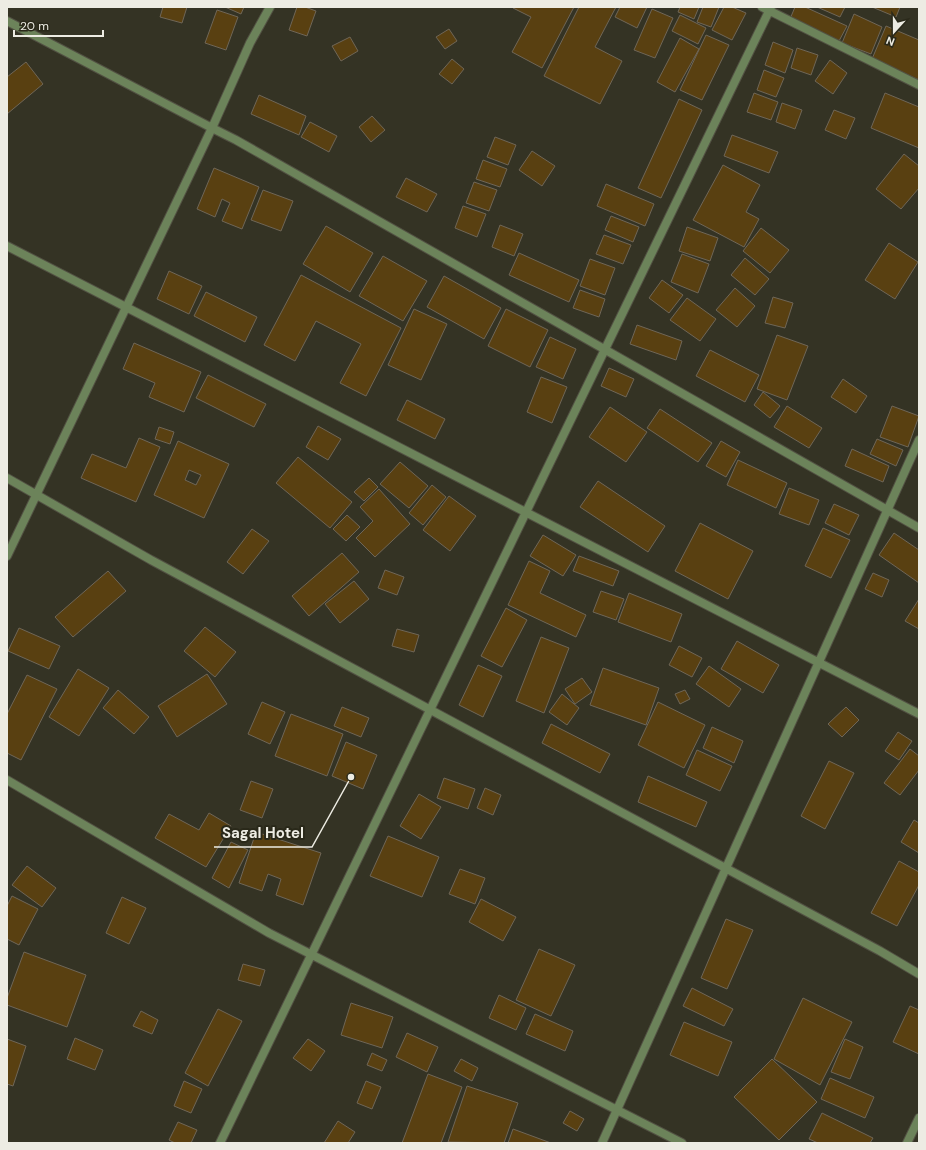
<svg xmlns="http://www.w3.org/2000/svg" width="926" height="1150" viewBox="0 0 926 1150" font-family="'DM Sans',sans-serif">
	<style>
		.building { fill: #594011; stroke: #6f6657; fill-rule: evenodd }
		.lines { fill: none; stroke-linecap: round; stroke-linejoin: round }
		.minor-casing { stroke: #525143; stroke-width: 10 }
		.minor { stroke: #6c835a; stroke-width: 8 }
		.leader { fill: none; stroke: #edece3; stroke-width: 1.5 }
		.callout-dot { fill: #edece3; stroke: #2a291a; stroke-width: 1.5 }
		.callout-label { font-size: 15px; text-anchor: middle; font-weight: bold; fill: #edece3; stroke: #2a291a; stroke-width: 4; stroke-linejoin: round; paint-order: stroke }
	</style>
	<rect width="100%" height="100%" fill="#343324"/>
	<path class="building" d="M163,7H187L182,23L160,17Z
		M225,7H244L241,14Z
		M297,7H305L316,11L307,36L289,30Z
		M513,7H574L542,68L512,52L531,17L513,8Z
		M579,7H616L595,47L622,61L600,104L544,76Z
		M620,7H647L637,28L615,17Z
		M680,7H699L694,19L678,12Z
		M703,7H719L711,27L697,22Z
		M724,7H732L746,13L732,40L712,30Z
		M795,7H805L847,26L839,41L790,19Z
		M817,7H845L840,17Z
		M872,7H900L896,17Z
		M652,9L673,18L655,58L634,50Z
		M217,10L238,17L226,50L205,43Z
		M854,14L882,27L871,54L842,43Z
		M680,15L706,28L698,44L672,31Z
		M886,26L919,40V80L872,59Z
		M449,29L457,41L445,49L436,37Z
		M706,35L729,45L702,100L680,90Z
		M350,37L358,51L341,61L332,46Z
		M680,38L699,49L675,92L657,82Z
		M773,42L793,50L785,73L765,65Z
		M797,48L818,55L811,75L791,68Z
		M452,59L464,69L452,84L439,74Z
		M830,60L847,73L833,94L815,81Z
		M26,62L43,84L7,114V77Z
		M764,70L784,78L776,97L757,90Z
		M754,93L778,102L771,120L747,112Z
		M885,93L919,107V148L871,128Z
		M259,95L306,116L299,135L251,114Z
		M679,99L702,110L661,198L638,188Z
		M782,103L802,110L795,129L776,122Z
		M834,110L855,118L846,139L825,130Z
		M372,116L385,130L371,142L359,127Z
		M310,122L337,136L329,152L301,137Z
		M732,135L778,152L769,173L724,156Z
		M495,137L516,145L508,165L487,157Z
		M532,151L555,166L542,186L519,170Z
		M904,154L919,166V188L901,209L876,189Z
		M483,160L507,169L500,187L476,179Z
		M723,165L760,185L746,212L759,219L744,247L693,220Z
		M214,168L259,187L242,229L222,221L230,203L222,199L215,217L197,209Z
		M406,178L437,194L427,212L396,197Z
		M474,182L497,190L489,211L466,203Z
		M606,184L654,204L645,226L597,206Z
		M263,190L293,201L281,231L251,220Z
		M463,206L486,214L477,237L455,228Z
		M611,216L639,227L633,242L605,230Z
		M500,225L523,234L514,256L492,247Z
		M326,226L373,253L350,292L303,264Z
		M687,227L718,238L710,261L679,251Z
		M761,228L789,250L770,273L743,251Z
		M604,235L631,245L623,264L596,254Z
		M889,243L918,262L895,299L865,280Z
		M519,253L579,280L569,302L509,275Z
		M682,254L709,264L698,293L671,282Z
		M383,256L427,281L403,321L359,296Z
		M745,258L769,279L755,295L731,275Z
		M590,259L615,268L605,295L580,286Z
		M169,271L202,286L189,314L157,299Z
		M301,275L401,328L366,396L340,383L361,344L316,321L295,361L264,345Z
		M444,276L501,308L484,339L427,307Z
		M662,280L683,295L669,313L649,298Z
		M735,288L755,306L737,327L716,310Z
		M580,290L605,299L599,317L573,308Z
		M206,292L257,317L245,342L194,316Z
		M773,297L793,303L785,328L765,323Z
		M687,298L716,319L700,341L670,320Z
		M414,309L447,324L421,380L388,365Z
		M506,309L548,330L530,367L488,346Z
		M637,325L682,341L676,360L630,344Z
		M777,335L808,346L787,400L757,389Z
		M550,337L576,349L563,379L536,367Z
		M134,343L201,372L184,412L149,397L155,383L123,369Z
		M710,350L759,375L745,402L696,376Z
		M609,368L634,379L626,397L601,386Z
		M208,375L266,404L254,427L196,398Z
		M541,377L567,387L552,423L527,412Z
		M843,379L867,396L856,413L831,397Z
		M763,392L780,406L770,418L754,405Z
		M407,400L445,419L435,439L397,420Z
		M787,406L822,428L809,448L774,427Z
		M892,406L919,416L908,447L880,437Z
		M610,407L647,432L626,462L589,437Z
		M660,409L712,443L698,462L647,428Z
		M318,426L341,439L328,460L306,447Z
		M159,427L174,432L170,444L155,439Z
		M139,438L160,447L136,502L81,478L92,454L126,468Z
		M877,439L903,450L896,466L870,454Z
		M178,441L229,464L204,518L154,495ZM189,470L201,475L196,485L185,480Z
		M721,441L740,452L726,477L706,466Z
		M852,449L889,466L883,482L845,466Z
		M298,457L352,502L330,528L276,483Z
		M738,460L787,483L776,508L727,485Z
		M400,462L428,486L409,508L380,484Z
		M369,478L378,487L364,501L354,492Z
		M598,481L665,526L648,552L580,507Z
		M432,485L446,497L423,525L409,513Z
		M789,488L819,500L809,525L779,514Z
		M379,489L410,524L375,557L356,538L373,521L360,507Z
		M449,496L476,516L450,551L423,530Z
		M834,504L859,515L849,535L825,523Z
		M347,515L360,527L346,541L333,529Z
		M700,523L753,551L728,599L675,571Z
		M823,528L850,540L831,578L805,566Z
		M252,529L269,541L243,574L227,562Z
		M894,533L919,550V583L879,555Z
		M543,535L576,555L563,576L530,556Z
		M342,553L359,572L309,616L292,596Z
		M579,556L619,571L613,586L573,571Z
		M529,561L550,571L540,593L586,615L576,637L508,605Z
		M385,570L404,577L397,595L378,588Z
		M108,571L126,591L73,637L55,617Z
		M873,573L889,580L882,597L865,589Z
		M354,581L369,599L340,623L325,604Z
		M601,591L624,599L616,620L593,612Z
		M629,593L682,614L671,642L618,622Z
		M919,599V629L905,621Z
		M506,608L527,620L502,667L481,656Z
		M205,627L236,652L215,677L184,651Z
		M19,628L60,646L49,669L8,651Z
		M397,629L419,635L414,652L392,646Z
		M541,637L569,648L544,713L516,701Z
		M737,641L779,665L763,693L721,669Z
		M679,646L702,658L692,677L669,665Z
		M478,665L502,676L483,717L459,705Z
		M709,666L741,689L729,707L696,684Z
		M603,668L659,688L646,725L590,705Z
		M78,669L109,688L79,736L49,717Z
		M207,674L227,704L177,737L158,706Z
		M27,675L57,689L21,760L7,753V714Z
		M582,678L592,692L575,704L565,689Z
		M118,690L149,717L134,734L103,708Z
		M685,690L690,699L680,704L675,694Z
		M562,694L579,708L567,725L549,712Z
		M262,702L285,712L270,744L248,734Z
		M658,702L705,725L684,768L638,745Z
		M342,707L369,718L361,737L334,726Z
		M846,707L859,720L842,737L828,724Z
		M291,714L343,734L327,776L275,756Z
		M551,724L610,754L600,773L542,743Z
		M712,727L743,741L734,763L703,748Z
		M898,732L912,741L899,760L885,751Z
		M346,742L377,755L363,789L332,776Z
		M910,749L919,756V770L900,795L884,783Z
		M697,750L732,766L720,791L686,775Z
		M829,761L854,773L825,829L801,816Z
		M648,776L707,802L696,827L638,802Z
		M444,778L475,789L468,809L437,798Z
		M251,781L273,789L262,818L240,810Z
		M485,788L501,795L493,815L477,808Z
		M419,794L441,807L421,839L400,826Z
		M209,813L231,826L206,867L155,838L169,814L199,830Z
		M914,820L919,823V853L901,842Z
		M256,832L321,853L303,905L276,895L281,879L268,874L262,891L239,883Z
		M388,836L439,857L422,897L370,876Z
		M231,842L248,850L229,888L212,878Z
		M899,861L919,872V885L897,926L871,913Z
		M27,866L56,888L42,907L12,885Z
		M460,869L485,878L475,904L449,894Z
		M12,896L38,909L19,945L7,939V906Z
		M122,897L146,908L129,944L106,933Z
		M481,899L516,917L503,941L469,922Z
		M726,919L753,930L727,989L701,978Z
		M539,949L575,965L551,1016L516,1000Z
		M24,952L86,975L67,1027L7,1005V998Z
		M243,964L265,970L260,986L238,980Z
		M692,988L733,1009L724,1026L683,1006Z
		M499,995L526,1008L516,1030L489,1018Z
		M803,998L852,1022L820,1085L774,1059Z
		M351,1003L393,1017L382,1048L341,1035Z
		M910,1006L919,1010V1054L893,1042Z
		M218,1009L242,1021L208,1086L185,1073Z
		M141,1011L158,1020L152,1034L133,1026Z
		M535,1014L573,1031L565,1051L526,1034Z
		M684,1022L732,1042L718,1076L670,1055Z
		M407,1033L438,1047L427,1072L396,1057Z
		M75,1038L103,1050L95,1070L67,1059Z
		M7,1039L26,1046L13,1086L7,1084Z
		M308,1039L325,1051L311,1071L293,1058Z
		M845,1039L863,1047L850,1079L831,1072Z
		M372,1053L387,1060L382,1071L367,1065Z
		M461,1059L478,1068L472,1081L454,1071Z
		M772,1059L817,1102L779,1140L734,1097Z
		M428,1074L462,1087L441,1143H402Z
		M830,1078L874,1097L865,1118L821,1099Z
		M184,1081L202,1089L191,1113L174,1106Z
		M366,1081L381,1087L372,1109L357,1103Z
		M467,1086L518,1103L504,1143L448,1142Z
		M570,1111L584,1119L577,1131L563,1123Z
		M822,1113L873,1138L870,1143H818L809,1139Z
		M338,1121L355,1132L348,1143H324Z
		M178,1122L197,1130L191,1143H175L169,1140Z
		M513,1129L551,1143H508Z"/>
	<g class="lines">
		<g class="minor-casing">
			<path id="minor" d="M762,7L919,85
				M7,21L212,128L236,140L919,528
				M7,246L919,714
				M7,478L151,560L880,951L919,974
				M7,556L212,128L250,43L270,7
				M7,780L269,933L682,1143
				M220,1143L771,7
				M602,1143L919,440
				M907,1143L919,1118"/>
		</g>
		<use href="#minor" class="minor"/>
	</g>
	<path class="leader" d="M351 777L312 847H214"/>
	<circle class="callout-dot" cx="351" cy="777" r="4"/>
	<g class="callout-label">
		<text x="263" y="838">Sagal Hotel</text>
	</g>
	<rect width="926" height="1150" fill="none" stroke="#edece3" stroke-width="16"/>
	<g transform="translate(894 32) rotate(201)" stroke="#2a291a" stroke-width="3" paint-order="stroke">
	<path d="M0-3L7 15L0 10L-7 15Z" fill="#edece3"/>
	<text y="-6" font-size="11" font-weight="bold" text-anchor="middle" fill="#edece3">N</text>
	</g>
	<path d="M14 30v6h89v-6" fill="none" stroke="#edece3" stroke-width="2"/>
	<text x="20" y="30" font-size="12" fill="#edece3" stroke="#2a291a" stroke-width="3" paint-order="stroke">20 m</text>
</svg>
